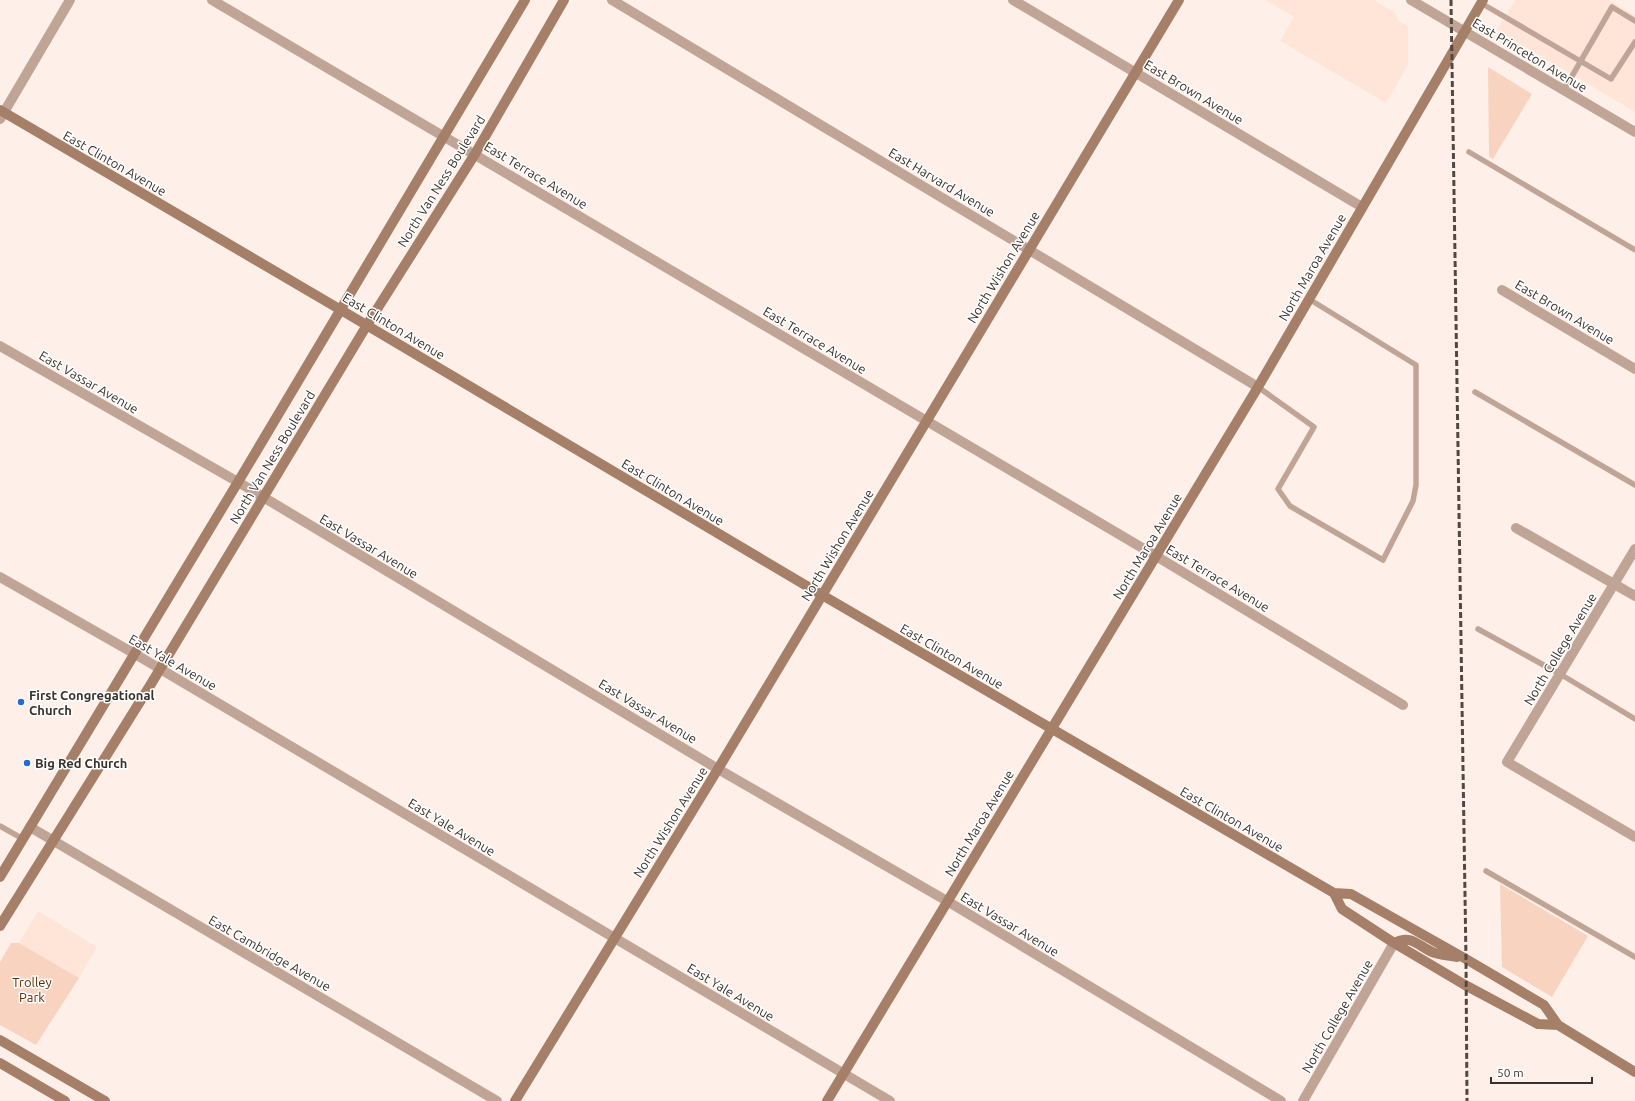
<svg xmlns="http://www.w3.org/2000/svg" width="1635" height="1101" viewBox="0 0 1635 1101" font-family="Ubuntu,sans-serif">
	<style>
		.built { fill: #fee5d8 }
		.green { fill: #f8d3c0 }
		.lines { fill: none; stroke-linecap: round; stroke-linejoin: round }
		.lane { stroke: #c0a596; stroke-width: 5.5 }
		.street { stroke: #c0a596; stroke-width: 10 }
		.secondary { stroke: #a67f69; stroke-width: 10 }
		.rail { stroke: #524843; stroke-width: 3; stroke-dasharray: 6 3; stroke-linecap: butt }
		.poi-dot { fill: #276ad6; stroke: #fff; stroke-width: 1.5 }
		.labels { text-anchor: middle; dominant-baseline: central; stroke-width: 3; stroke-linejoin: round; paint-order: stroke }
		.street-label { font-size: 13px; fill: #3a312c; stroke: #fff }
		.poi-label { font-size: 13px; font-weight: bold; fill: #3a312c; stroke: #fff; text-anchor: start }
		.park-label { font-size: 13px; fill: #602a02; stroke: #fff }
	</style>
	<rect width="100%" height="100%" fill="#fef0e8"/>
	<path class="built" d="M1265,0H1374L1394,12L1399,21L1408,26V65L1386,103L1280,41L1294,17Z
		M1515,0H1609L1635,15V112L1497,30Z
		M38,911L97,947L79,978L19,943Z"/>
	<path class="green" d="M1488,67L1532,94L1493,159L1489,157Z
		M1500,884L1588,936L1552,997L1502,967Z
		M11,943H19L79,978L36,1045L0,1025V962Z"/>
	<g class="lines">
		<path class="lane" d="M1481,3L1611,79L1635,42
			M1564,90L1612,7L1635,21
			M1469,152L1635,250
			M1258,387L1314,427L1278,489L1290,506L1383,560L1413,501L1416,485V365L1309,299
			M1475,392L1635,485
			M1478,629L1560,674L1635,719
			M0,826L23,839
			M1486,871L1635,957"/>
		<path class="street" d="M212,0L1156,556L1403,705
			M612,0L1258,387
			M1013,0L1362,207
			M1411,0L1635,132
			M0,119L70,0
			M1502,290L1635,369
			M0,346L238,482L718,769L947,901L1281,1101
			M1516,528L1635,596
			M1635,549L1507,762L1635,837
			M0,577L135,654L890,1101
			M30,827L497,1101
			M1303,1101L1394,943"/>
		<path class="secondary" d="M0,110L341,310L822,595L1334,893L1351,894L1466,959L1544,1005L1558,1025L1635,1072
			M0,877L238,482L525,0
			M1334,893L1342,909L1394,943L1465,985L1538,1024L1558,1025
			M0,926L151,684L367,325L475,154L564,0
			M1394,943C1413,933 1419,948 1435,953C1442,955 1450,956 1457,957
			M0,1040L105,1101
			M0,1063L65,1101
			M515,1101L718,769L1179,0
			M827,1101L1258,387L1483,0"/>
		<path class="rail" d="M1451,0L1466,959L1467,1101"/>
	</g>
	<g class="poi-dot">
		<circle cx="21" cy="702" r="4"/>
		<circle cx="27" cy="763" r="4"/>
	</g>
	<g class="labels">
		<g class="street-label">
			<text transform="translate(1530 55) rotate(31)">East Princeton Avenue</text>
			<text transform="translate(1194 92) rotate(31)">East Brown Avenue</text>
			<text transform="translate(115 163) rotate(30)">East Clinton Avenue</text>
			<text transform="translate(536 175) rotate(31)">East Terrace Avenue</text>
			<text transform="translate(441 181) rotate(-58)">North Van Ness Boulevard</text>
			<text transform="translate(942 182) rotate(31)">East Harvard Avenue</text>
			<text transform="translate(1003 267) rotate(-59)">North Wishon Avenue</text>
			<text transform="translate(1312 267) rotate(-60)">North Maroa Avenue</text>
			<text transform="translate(1565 312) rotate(31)">East Brown Avenue</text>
			<text transform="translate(394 326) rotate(31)">East Clinton Avenue</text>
			<text transform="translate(815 340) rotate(31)">East Terrace Avenue</text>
			<text transform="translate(89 382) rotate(30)">East Vassar Avenue</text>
			<text transform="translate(272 457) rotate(-59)">North Van Ness Boulevard</text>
			<text transform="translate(673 492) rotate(31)">East Clinton Avenue</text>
			<text transform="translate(837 545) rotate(-59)">North Wishon Avenue</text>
			<text transform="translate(369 546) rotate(31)">East Vassar Avenue</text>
			<text transform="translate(1147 546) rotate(-59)">North Maroa Avenue</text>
			<text transform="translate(1218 578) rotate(31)">East Terrace Avenue</text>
			<text transform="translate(1560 649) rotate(-59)">North College Avenue</text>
			<text transform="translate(952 656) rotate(30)">East Clinton Avenue</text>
			<text transform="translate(173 662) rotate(30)">East Yale Avenue</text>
			<text transform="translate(648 711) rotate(31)">East Vassar Avenue</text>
			<text transform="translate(1232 819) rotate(30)">East Clinton Avenue</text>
			<text transform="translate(670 822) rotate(-58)">North Wishon Avenue</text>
			<text transform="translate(979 823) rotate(-59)">North Maroa Avenue</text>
			<text transform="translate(452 827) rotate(31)">East Yale Avenue</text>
			<text transform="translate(1010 924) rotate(31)">East Vassar Avenue</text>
			<text transform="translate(270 953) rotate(30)">East Cambridge Avenue</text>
			<text transform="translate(731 992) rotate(31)">East Yale Avenue</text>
			<text transform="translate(1337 1016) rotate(-60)">North College Avenue</text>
		</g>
		<g class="poi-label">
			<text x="29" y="695">First Congregational<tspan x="29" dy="15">Church</tspan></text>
			<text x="35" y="763">Big Red Church</text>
		</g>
		<g class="park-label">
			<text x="32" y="982">Trolley<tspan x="32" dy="15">Park</tspan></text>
		</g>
	</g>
	<path d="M1491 1077v6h101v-6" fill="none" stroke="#3a312c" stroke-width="2"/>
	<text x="1497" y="1077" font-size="12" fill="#3a312c" stroke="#ffffff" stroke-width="3" paint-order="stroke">50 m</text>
</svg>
